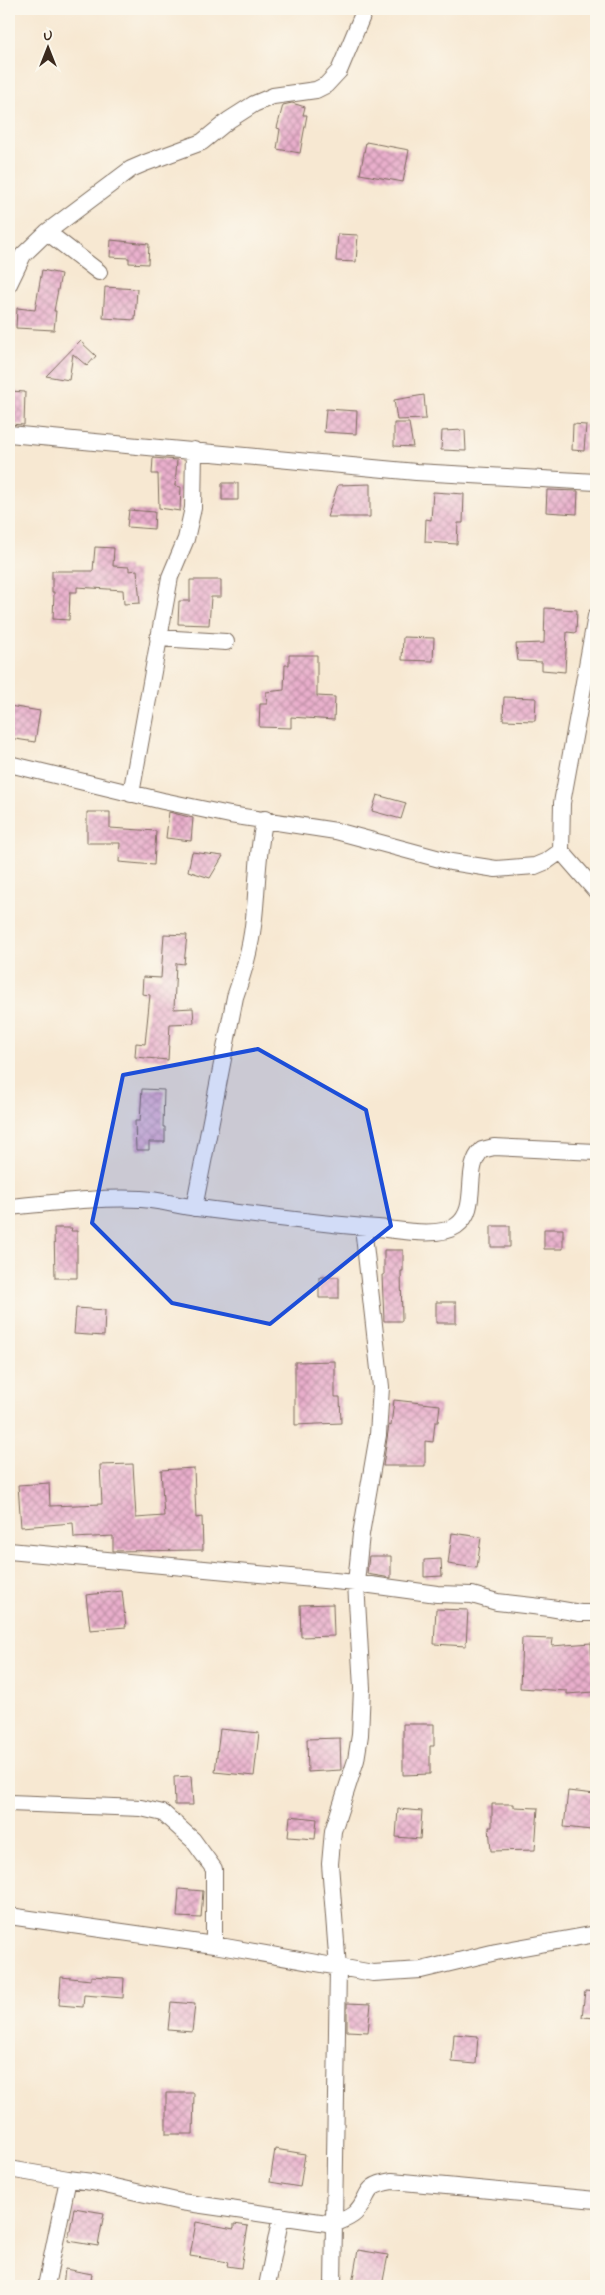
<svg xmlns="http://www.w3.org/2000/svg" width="605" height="2295" viewBox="0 0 605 2295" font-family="Mynerve,sans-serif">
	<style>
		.building { fill: url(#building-cross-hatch) }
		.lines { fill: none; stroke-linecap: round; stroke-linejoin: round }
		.minor-casing { stroke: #7d6c5d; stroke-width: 18 }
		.minor { stroke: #fff; stroke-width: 16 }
		.marked { fill: #1d4ed8; fill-opacity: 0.2; stroke: #1d4ed8; stroke-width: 4; stroke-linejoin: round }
	</style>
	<defs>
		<pattern id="building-cross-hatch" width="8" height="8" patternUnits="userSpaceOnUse" patternTransform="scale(1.25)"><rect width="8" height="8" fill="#e9afcc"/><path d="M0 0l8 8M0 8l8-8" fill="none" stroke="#be8fa5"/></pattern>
	</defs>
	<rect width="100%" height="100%" fill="#fbf7ec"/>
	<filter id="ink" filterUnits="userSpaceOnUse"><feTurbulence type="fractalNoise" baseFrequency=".02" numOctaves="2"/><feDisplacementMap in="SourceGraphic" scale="10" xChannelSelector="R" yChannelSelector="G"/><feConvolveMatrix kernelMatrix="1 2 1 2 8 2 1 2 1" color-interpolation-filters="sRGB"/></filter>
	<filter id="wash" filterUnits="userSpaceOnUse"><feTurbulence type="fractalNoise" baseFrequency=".0096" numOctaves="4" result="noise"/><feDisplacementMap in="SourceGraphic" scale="20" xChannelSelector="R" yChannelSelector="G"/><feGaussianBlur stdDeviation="1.12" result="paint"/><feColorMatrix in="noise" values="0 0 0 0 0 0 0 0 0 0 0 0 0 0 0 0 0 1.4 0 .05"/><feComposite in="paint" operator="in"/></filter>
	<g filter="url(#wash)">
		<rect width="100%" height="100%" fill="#f7e8d2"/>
		<g id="blocks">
			<path class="building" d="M292,103L305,107L303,115H307L300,153L277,149L280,129L277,128L283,105Z
				M366,142L409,150L403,182L360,174Z
				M338,234L358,235L356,262L336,261Z
				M111,240L149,244L148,264L129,263V258L110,257Z
				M42,270L61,274L54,311H56L54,330L16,328L17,308L35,310Z
				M105,287L137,289L135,320L103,318Z
				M80,341L96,356L87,366L73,354L69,380L46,376Z
				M10,391L25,392L24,425L9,424Z
				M424,395L426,419L397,420L394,400Z
				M326,409L357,411L356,434L324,432Z
				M394,423H409L413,447L394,446Z
				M573,424L586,425L584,451L572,450Z
				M465,430L466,451L441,450L442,431Z
				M153,458L177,460L175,486L181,487L180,511L159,508L158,474H152Z
				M222,483H238V500H222Z
				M370,484V517H327L338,485Z
				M547,490L578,491L577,514L546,512Z
				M433,492L464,494L463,523H458L457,544L425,542L426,519L431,520Z
				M129,510L155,512L154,529L127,527Z
				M95,547L114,548L113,566L129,567V571L137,570L140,603L124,604L123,590L77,587V592H70L69,620L53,619L54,592H52V571H93Z
				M190,580H221V597H211L209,625L178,624L179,601H190Z
				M545,608L577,610L576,633L567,632L565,672L542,670V662L518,661L516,644L544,643Z
				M403,637L434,638L433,661L402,660Z
				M289,655H317V696L335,697L334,720L291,717V728L259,727L260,704H267L266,692L284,690L285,665H289Z
				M504,697L536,698L535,721L503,720Z
				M9,706L40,711L35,742L9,738Z
				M377,795L406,803L401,819L372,811Z
				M87,812H110V828L156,831L154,865L119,862L120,843H87Z
				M169,812L193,818L191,841L166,838Z
				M192,852L223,856L210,878L188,871Z
				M164,934L187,935L184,964L176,963L174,1009L193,1008L194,1023L170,1024L168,1060L135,1057L136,1043L145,1044L150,995L142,994L143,977L161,978Z
				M142,1089L164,1090L163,1127H165V1142H149V1150H136L135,1121H140Z
				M491,1226H510V1247H491Z
				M54,1228H72L71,1231H77V1278H55Z
				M544,1229H563V1249H544Z
				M384,1250H403V1271H401L402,1321H384L382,1275H384Z
				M319,1277H339V1298H319Z
				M436,1302H456V1323H436Z
				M76,1308L105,1310L104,1336L74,1334Z
				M335,1361V1397H340L341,1423L295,1425V1362Z
				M394,1400L440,1405L438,1422H435L433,1442L425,1441V1466H383L389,1425L391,1426Z
				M133,1464L136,1518L164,1516L161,1470L194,1468L196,1518L202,1517L203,1550L113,1551V1536L74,1538L73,1523L21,1527L18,1485L49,1483L50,1506L102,1504L100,1465Z
				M452,1533L481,1537L477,1568L448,1564Z
				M369,1556H391V1578L367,1574Z
				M441,1559L442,1576L424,1577V1560Z
				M122,1591L126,1627L90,1630L86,1595Z
				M333,1604L334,1636L301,1637L300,1605Z
				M436,1609L468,1610L466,1646L434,1644Z
				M522,1638L553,1639L552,1646L591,1643L594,1692L567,1694V1691L520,1688Z
				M403,1724H434V1746H430V1774L403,1775Z
				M220,1729L259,1733L254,1776L215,1772Z
				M340,1738L341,1770L308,1772L307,1739Z
				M191,1776L193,1805H175L174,1777Z
				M568,1791L595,1794L591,1830L564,1827Z
				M492,1804H514V1807L538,1808L535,1850L491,1851L489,1827H492Z
				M398,1809L422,1811L420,1839L396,1837Z
				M290,1816L317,1819L315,1839L288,1837Z
				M179,1889L203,1891L201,1918L177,1917Z
				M91,1976L124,1978L123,1998L84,1995L83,2007L59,2005L61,1977L91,1980Z
				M585,1991L596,1992V2018L582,2017Z
				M171,2002L195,2004L192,2032L168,2030Z
				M347,2003L371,2004L368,2032L347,2031Z
				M454,2034L478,2036L476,2064L452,2062Z
				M166,2093H194L193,2134H166Z
				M275,2149L305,2154L300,2187L270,2182Z
				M74,2208L104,2213L98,2246L68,2241Z
				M196,2222L234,2229V2224L248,2226L241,2268L227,2266L228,2262L190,2256Z
				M358,2250L388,2255L382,2286L352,2284Z
				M65,2269L92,2274L90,2286H63Z"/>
		</g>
	</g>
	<g filter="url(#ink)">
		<use href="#blocks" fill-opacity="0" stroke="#7d6c5d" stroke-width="1"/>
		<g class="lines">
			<g class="minor-casing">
				<path id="minor" d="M47,232L99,272
					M9,284L23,255L47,232L131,169L145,163L202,142L229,120L254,104L273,96L316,90L326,85L339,71L365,9
					M9,434L416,472L596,482
					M158,638L226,642
					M9,764L163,801L230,815L336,831L451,862L496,869L535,866L547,861L561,851L562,803L596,616
					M131,794L170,577L186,539L193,508L194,450
					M561,851L596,891
					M9,1207C52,1203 97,1197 141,1199C160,1200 179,1206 197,1208C257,1215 318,1224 378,1228C399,1230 438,1238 456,1226C481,1209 462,1169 482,1150L494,1147L596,1152
					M194,1208L235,997C243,974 250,951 253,926C258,891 256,854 265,819
					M363,1227L381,1387L378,1435L361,1534L356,1583L437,1594L472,1595L497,1602L550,1608L580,1613H596
					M9,1551L356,1583L362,1688L360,1735L356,1760L333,1831L330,1864L338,1968L333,2286
					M9,1803L141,1808L163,1813L193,1840L214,1869V1945
					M9,1916L214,1945L373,1973L421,1970L496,1952L596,1934
					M9,2169L68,2179
					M46,2286L68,2179L92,2182L181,2202L334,2224C341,2221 350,2218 355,2213C372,2196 361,2186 392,2181L596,2200
					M267,2286L281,2216"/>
			</g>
			<use href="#minor" class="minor"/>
		</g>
	</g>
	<path class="marked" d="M258,1049L366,1110L391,1226L270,1324L172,1303L92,1223L123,1075Z"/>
	<rect width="605" height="2295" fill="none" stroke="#fbf7ec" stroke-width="30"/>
	<g transform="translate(48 48)" stroke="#fbf7ec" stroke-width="4" paint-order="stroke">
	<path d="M0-4L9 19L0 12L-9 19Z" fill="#3b2a1e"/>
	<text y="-8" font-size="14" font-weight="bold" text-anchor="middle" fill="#3b2a1e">U</text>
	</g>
</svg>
